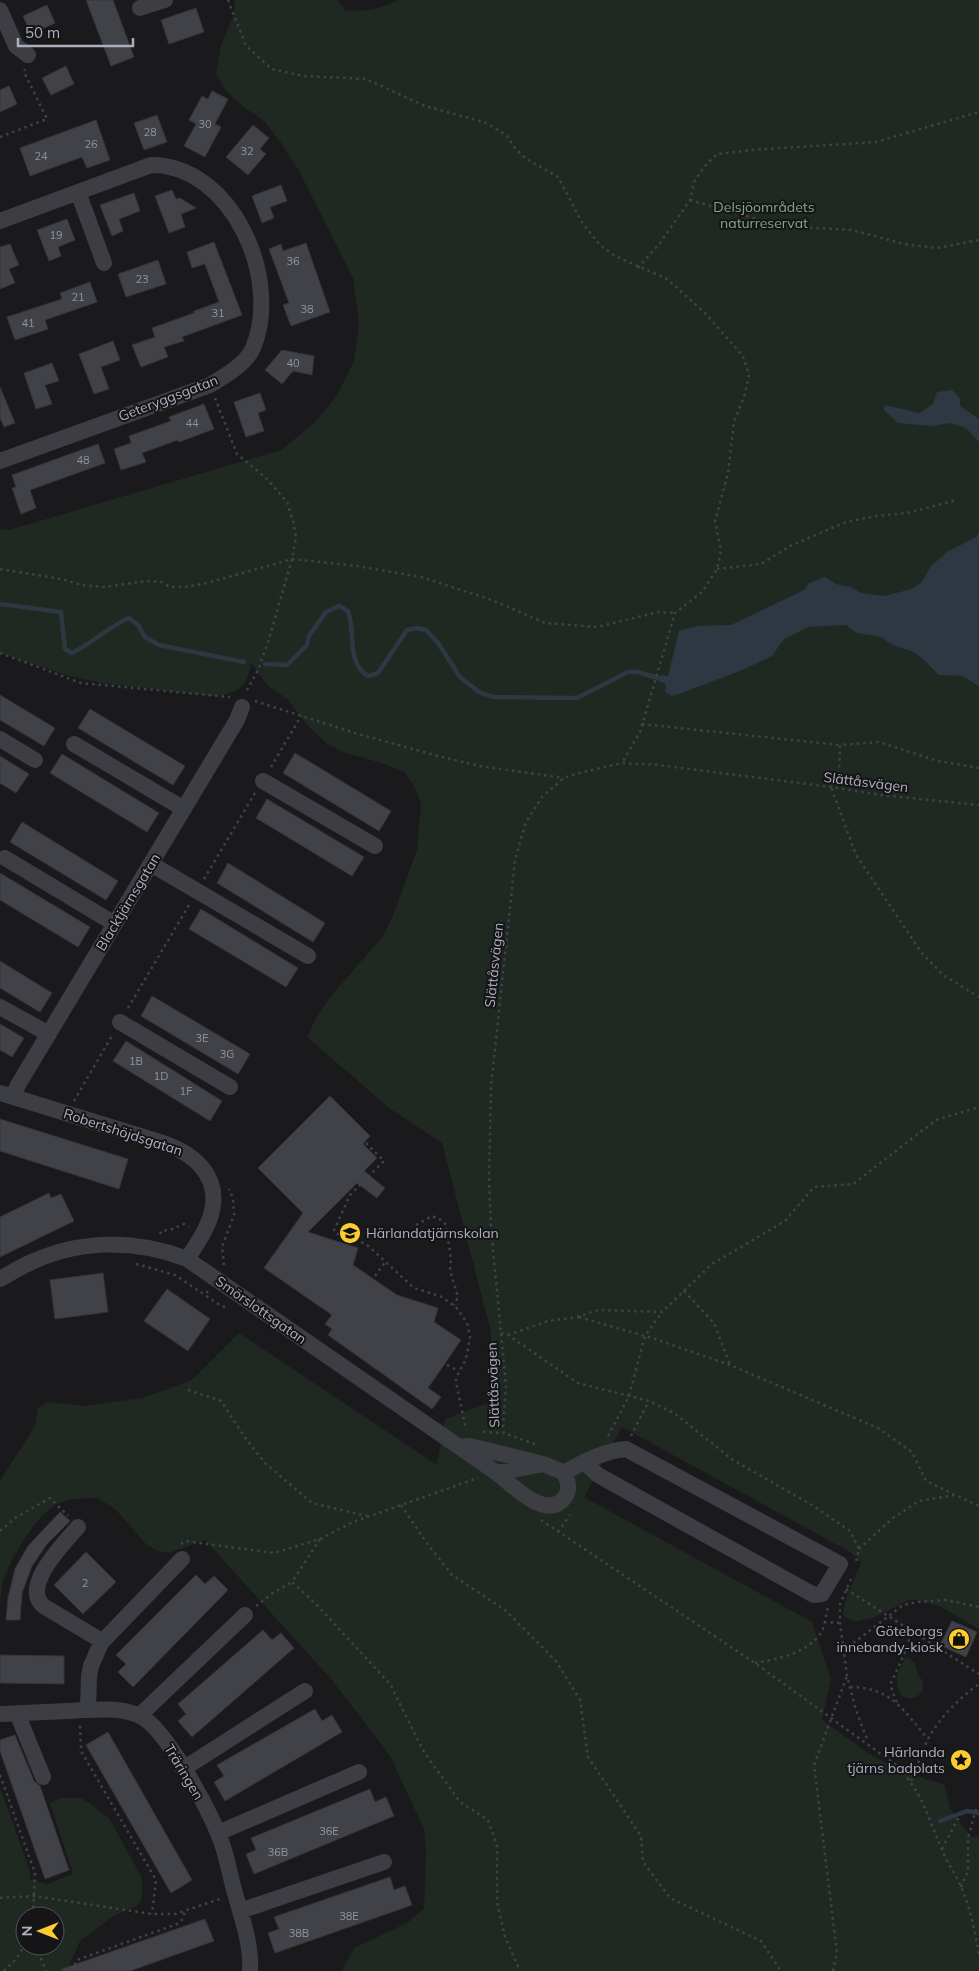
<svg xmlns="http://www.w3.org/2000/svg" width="979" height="1971" viewBox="0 0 979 1971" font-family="Mulish,sans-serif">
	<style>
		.green { fill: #1f2821; fill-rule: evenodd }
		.water { fill: #2e3842 }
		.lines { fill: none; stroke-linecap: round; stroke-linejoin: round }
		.stream { stroke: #2e3842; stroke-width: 4.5 }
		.building { fill: #414247; stroke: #343439 }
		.path { stroke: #404249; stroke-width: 2.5; stroke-dasharray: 2.5 4; stroke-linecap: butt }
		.minor { stroke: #3d3d44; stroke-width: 16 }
		.labels { text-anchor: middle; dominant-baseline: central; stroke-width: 4; stroke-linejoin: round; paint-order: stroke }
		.number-label { font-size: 11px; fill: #9194a0 }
		.park-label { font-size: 14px; fill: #81a987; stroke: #151518 }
		.street-label { font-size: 14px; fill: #acafbd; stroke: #151518 }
		.poi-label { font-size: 14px; fill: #acafbd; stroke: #151518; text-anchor: end }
	</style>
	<rect width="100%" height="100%" fill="#1a1a1d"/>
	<path class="green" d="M235,0H338L345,10C363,12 382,9 398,0H979V1629L939,1606L911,1599L873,1618L855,1622L843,1616C844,1596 855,1580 861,1562L850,1552L622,1427L584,1497L812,1622L831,1679L822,1720L874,1757L924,1779L944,1784L950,1808L972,1838L979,1836V1971H342L354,1948L407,1923L424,1909L426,1851L424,1829L390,1756L332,1680L205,1540L169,1553L157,1551L146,1544L117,1511L98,1498C84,1498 64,1498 52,1507C33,1521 11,1558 3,1581C1,1588 1,1596 0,1604V1481L35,1426L38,1408L48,1402L84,1406L142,1398L192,1380L239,1333L437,1465L445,1419L488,1403L498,1390L490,1328L442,1143L389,1108L307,1037L317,1016L331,996L382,937L392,918L417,850L421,804L414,786L404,772L385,764L343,752L326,743L309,727L287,699L267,685L251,662C248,689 236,695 209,696L103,683L69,676L0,653V529L9,530L281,450L313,424L336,397L354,361L359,323L353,278L300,173L282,144L264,121L244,107L225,90L216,73L221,45L233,17Z
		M906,1657L915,1662L918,1675L923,1681V1690C918,1698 911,1701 902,1696C892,1681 898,1670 906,1657Z
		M0,1787L30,1871V1879L47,1884L73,1874L50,1803L61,1798H82L109,1818L142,1878V1898L137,1906L115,1915L80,1941L67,1971H0ZM25,1916H55V1946H25Z"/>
	<path class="water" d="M952,390L960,398V406L979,419V442L966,428L950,423L931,426L898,423L884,410L885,405L919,413L933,404L937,392Z
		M979,532V686L962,676L939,675C932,669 926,661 918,655C907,647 891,648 882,637L856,633L846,625L809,627L784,639L772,656L745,669L679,694L672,696L665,692L666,684L660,682L661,675L668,676L679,631L697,626L731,625L804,590L809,583L825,577L836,584L850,587L861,593L885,596L911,589L922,582L931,566L947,552L976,537Z"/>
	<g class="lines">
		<path class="stream" d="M0,604L61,612L65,649L72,653C93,643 108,627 129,618L138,625L145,637L159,645L244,662
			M265,664L287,665L307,645L309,636L326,612L339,606L348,611C356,633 346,663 368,676L378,673L407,630L417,628L426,630L438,643L460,677L479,692L493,697L577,698L628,672H638L661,679
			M940,1821L967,1811L979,1813"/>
	</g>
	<path class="building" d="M86,0H113L134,57L111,66Z
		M47,5L55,23L31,34L23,16Z
		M196,8L204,32L169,44L161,20Z
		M66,66L74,84L51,95L42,78Z
		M9,86L17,104L0,112V90Z
		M212,91L228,99L215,124L221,127L205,157L184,146L196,124L189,120L202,96L208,99Z
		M157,115L167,142L144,150L134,123Z
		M96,120L110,160L87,168L82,157L30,176L20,148Z
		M253,125L269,138L260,149L266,154L248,175L226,157Z
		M281,185L287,201L270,207L274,218L262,223L252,196Z
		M172,190L176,199L180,198L196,208L181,214L185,227L169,233L155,196Z
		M134,193L140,211L119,219L123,231L112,236L100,205Z
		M67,219L75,240L58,247L61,256L49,261L37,230Z
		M214,242L242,315L182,337L184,341L164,347L168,357L141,367L132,345L155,337L152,328L194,313V311L219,302L205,264L192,268L187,252Z
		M306,243L330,312L291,326L283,305L289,303L269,249L281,244L283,251Z
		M10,244L19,265L9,269L15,283L0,289V247Z
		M158,260L166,284L126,297L118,274Z
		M90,282L97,302L45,320L48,329L15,340L7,317L62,299L60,293Z
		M113,341L120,360L101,367L109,389L94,394L79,354Z
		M282,350L314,356L312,375L293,371L282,384L265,370Z
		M52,363L59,381L45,385L52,404L36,409L24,373Z
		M0,387L15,423L4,427L0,418Z
		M260,393L266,410L258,413L264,431L246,437L234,402Z
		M204,404L214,429L179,442L178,440L142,453L146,462L121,470L114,449L131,443L129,436L171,421L169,417Z
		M98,444L105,463L30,490L36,508L21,514L12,488L16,487L12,475Z
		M0,695L55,728L44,746L0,720Z
		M90,709L185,766L173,785L78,728Z
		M295,753L391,811L379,831L283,773Z
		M62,754L159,813L147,832L50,773Z
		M0,756L29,774L16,793L0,783Z
		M267,799L364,857L352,876L256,818Z
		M22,822L118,881L106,900L10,842Z
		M228,863L325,923L313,942L217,883Z
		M0,873L90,927L78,947L0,900Z
		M201,909L298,968L286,987L189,929Z
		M0,961L52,993L40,1012L0,988Z
		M152,996L250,1054L238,1074L141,1016Z
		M0,1024L24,1038L12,1057L0,1050Z
		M126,1041L222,1101L210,1121L113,1061Z
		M330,1096L370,1136L363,1144L377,1158L364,1171L385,1188L377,1198L357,1183L308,1232L358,1248L353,1265L397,1295L438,1308L434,1322L461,1340L428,1388L441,1397L432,1409L328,1335L332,1329L325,1324L332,1315L264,1268L303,1213L258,1168Z
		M0,1119L128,1159L119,1189L0,1151Z
		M49,1193L51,1198L61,1194L74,1221L0,1257V1217Z
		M103,1273L108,1312L55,1319L50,1280Z
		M167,1289L210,1319L188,1351L144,1321Z
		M60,1512L70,1521L47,1544L32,1566L22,1593L20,1620H6L8,1598L15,1569L28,1546Z
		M86,1552L116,1582L83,1614L54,1585Z
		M196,1575L205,1584L214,1576L228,1590L133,1687L118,1672L126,1664L116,1655Z
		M952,1621L977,1632L966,1657L940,1645Z
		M263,1630L272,1640L281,1633L294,1648L192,1737L178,1721L186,1714L178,1704Z
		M0,1655L64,1656V1684L0,1683Z
		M315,1709L322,1721L332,1715L342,1732L225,1801L214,1782L224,1776L217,1765Z
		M108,1732L192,1880L171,1893L86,1745Z
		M15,1735L34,1781L40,1786L69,1870L45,1879L0,1751V1740Z
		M370,1789L375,1802L386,1797L394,1816L254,1874L246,1854L256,1850L251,1838Z
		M390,1877L394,1890L405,1886L412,1905L275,1953L268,1933L279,1929L274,1917Z
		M205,1919L214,1941L130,1971H62V1969Z"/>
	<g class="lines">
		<path class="path" d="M228,0L246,46L272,69L303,76L366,79L425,106L487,123L507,136L515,148L525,158L558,177L583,224L600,245L615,256L667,279L705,313L743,356L749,375L744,397L734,422L728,473L715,521L721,550L717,569L702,592L675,613L640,732L622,763
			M0,137L47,119L24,72L25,69
			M690,200L781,226L852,230L904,244L937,248L979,240
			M638,268L660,243L690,200L694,182L704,167L717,154L751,150L876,142L979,112
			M215,398L237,454L266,478L287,502L294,524L296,538L292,559L269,639L258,670L246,692
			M0,569L61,579L82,585L103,587L147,581L161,582L170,587H185L207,583L292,559L357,566L421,577L492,600L545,623L597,627L658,612L675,613
			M717,569L761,564L790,546L846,522L877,516L907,513L957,500
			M0,653L81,683L230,697
			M255,701L355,733L438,756L480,766L564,778
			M642,724L839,745
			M271,767L301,716
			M979,768L938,761L879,742L840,745L839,774L831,787L856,855L921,952L943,975L979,997
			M204,879L255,793
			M128,1008L189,905
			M74,1101L113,1034
			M366,1143L384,1161L350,1195L334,1230L335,1233L366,1244L414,1288L440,1296L456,1307L467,1323L470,1337L466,1359L456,1378V1382L466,1430
			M416,1225L432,1216L443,1221L446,1225L451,1259L450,1270L458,1297L454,1305
			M160,1234L161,1231L170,1230L184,1224L189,1227
			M136,1264L175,1275L205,1295
			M224,1265L222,1247L234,1215L233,1198L229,1189
			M375,1276L386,1261
			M208,1291L205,1295L221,1306L229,1308
			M684,1291L714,1323L730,1365
			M579,1317L652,1338L730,1365L878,1428L912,1452L926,1481L979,1506
			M501,1333L508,1335L578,1383L649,1401L674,1413L733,1460L812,1505L850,1531L859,1549L856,1562
			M508,1335L548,1321L577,1317L598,1310L662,1312L712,1264L785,1221L814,1187L853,1184L936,1120L979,1107
			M447,1365L459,1371
			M188,1390L221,1401L246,1439L265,1463L312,1503L367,1516
			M483,1432L504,1433
			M608,1436L629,1396L645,1336L662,1312
			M631,1436L649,1401
			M535,1444L504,1433L503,1427L506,1385L491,1229L489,1180L491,1087L515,860L526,822L542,797L564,778L575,774L622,763L658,765L831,787L880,795L979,805
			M401,1505L426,1542L452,1575L505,1610L556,1661L580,1700L588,1757L641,1836L643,1862L670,1898L761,1941L781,1971
			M541,1520L755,1663L896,1765C923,1793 927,1815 942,1850C947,1863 956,1874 961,1887C971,1909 975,1932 979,1955
			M0,1531L15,1518L50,1498L68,1516
			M558,1532L570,1515
			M320,1539L292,1582L316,1604L390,1684L424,1752L460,1802L488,1820L497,1846V1902L505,1937L520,1971
			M181,1544L185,1541L274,1553L320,1539L353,1522L478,1478
			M859,1549L893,1518L919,1501L955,1495
			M851,1579L840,1604V1623L847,1676L856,1710L868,1742
			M846,1589L979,1674
			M256,1606L274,1592L292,1582
			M824,1622L840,1623
			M843,1651L903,1605L918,1602L946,1600L979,1607
			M755,1663C778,1659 809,1653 822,1631C825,1625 826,1614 828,1607
			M850,1687C891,1687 904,1711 928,1739
			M897,1702L892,1691L891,1683L907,1648L911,1632
			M80,1726L81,1751L156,1880L152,1914
			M0,1775L35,1873L33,1916
			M911,1781C917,1768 921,1754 927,1741C939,1718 958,1699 979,1684
			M942,1849L960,1815
			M961,1887L968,1871V1838L977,1806
			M0,1898L34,1896L152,1914H175L220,1899
			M36,1946L46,1971
			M4,1971L16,1959L25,1945
			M72,1971L77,1960L177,1924L183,1919L185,1910
			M833,1971L837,1953L814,1765L847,1676"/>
		<path class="minor" d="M140,8L165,0
			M0,10L16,46L28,55
			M78,192L104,263
			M0,221L151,165C232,165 282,279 253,348C246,364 225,376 210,385L0,461
			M0,739L35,760
			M74,744L184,809
			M263,781L375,846
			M5,858L115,924
			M151,864L308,956
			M0,1007L49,1034
			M120,1022L230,1087
			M0,1093L163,1143C193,1153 220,1175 212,1211C208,1228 197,1244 187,1259
			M13,1097L18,1085L237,720L242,707
			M0,1279C11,1273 22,1266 34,1261C83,1239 138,1240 187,1259L497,1473
			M460,1447L470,1446L539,1463
			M543,1464L563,1472C568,1480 571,1488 565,1497C547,1522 512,1485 497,1473Z
			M564,1473C582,1462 604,1451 626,1449L840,1564L822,1594L814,1595L598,1475L584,1462
			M78,1527C65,1542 18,1589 45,1607L102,1641
			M88,1710L89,1676L91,1666L101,1643L182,1559
			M17,1713L43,1777
			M0,1714C23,1713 46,1712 68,1711C92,1710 118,1706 140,1716C166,1728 209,1810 220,1838C226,1853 229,1870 233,1886C240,1913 252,1943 250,1971
			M139,1716L245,1615
			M183,1769L305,1691
			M218,1833L359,1772
			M240,1911L384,1862"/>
	</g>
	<defs>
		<g id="school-disc" transform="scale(1.125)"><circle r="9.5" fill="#ffcc30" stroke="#151518"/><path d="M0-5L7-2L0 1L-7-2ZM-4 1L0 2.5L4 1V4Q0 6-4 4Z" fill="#111"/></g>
		<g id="shop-disc" transform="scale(1.125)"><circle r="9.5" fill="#ffcc30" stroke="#151518"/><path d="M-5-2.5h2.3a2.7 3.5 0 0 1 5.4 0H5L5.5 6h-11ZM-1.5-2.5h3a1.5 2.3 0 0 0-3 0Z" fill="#111"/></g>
		<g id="sight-disc" transform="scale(1.125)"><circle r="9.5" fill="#ffcc30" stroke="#151518"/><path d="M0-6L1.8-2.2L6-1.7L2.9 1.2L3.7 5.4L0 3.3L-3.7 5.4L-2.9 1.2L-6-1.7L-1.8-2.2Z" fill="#111"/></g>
	</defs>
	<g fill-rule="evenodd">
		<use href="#school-disc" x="350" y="1233"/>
		<use href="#shop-disc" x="959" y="1639"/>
		<use href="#sight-disc" x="961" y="1760"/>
	</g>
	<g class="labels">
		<g class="number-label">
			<text x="205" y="124">30</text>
			<text x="150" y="132">28</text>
			<text x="91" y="144">26</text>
			<text x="247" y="151">32</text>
			<text x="41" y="156">24</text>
			<text x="56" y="235">19</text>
			<text x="293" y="261">36</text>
			<text x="142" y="279">23</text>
			<text x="78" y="297">21</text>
			<text x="307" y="309">38</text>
			<text x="218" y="313">31</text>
			<text x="28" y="323">41</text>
			<text x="293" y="363">40</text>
			<text x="192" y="423">44</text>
			<text x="83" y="460">48</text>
			<text x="202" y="1038">3E</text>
			<text x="227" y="1054">3G</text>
			<text x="136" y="1061">1B</text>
			<text x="161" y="1076">1D</text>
			<text x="186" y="1091">1F</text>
			<text x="85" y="1583">2</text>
			<text x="329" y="1831">36E</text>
			<text x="278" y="1852">36B</text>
			<text x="349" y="1916">38E</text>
			<text x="299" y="1933">38B</text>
		</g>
		<g class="park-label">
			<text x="764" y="207">Delsjöområdets<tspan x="764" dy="16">naturreservat</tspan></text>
		</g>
		<g class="street-label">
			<text transform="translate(168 398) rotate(-21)">Geteryggsgatan</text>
			<text transform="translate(866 782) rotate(7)">Slättåsvägen</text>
			<text transform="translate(128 902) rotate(-59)">Blacktjärnsgatan</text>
			<text transform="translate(494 965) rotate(-84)">Slättåsvägen</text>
			<text transform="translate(123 1132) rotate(18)">Robertshöjdsgatan</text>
			<text transform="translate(261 1310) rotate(35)">Smörslottsgatan</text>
			<text transform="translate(493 1385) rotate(-92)">Slättåsvägen</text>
			<text transform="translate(184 1772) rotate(59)">Träringen</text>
		</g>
		<g class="poi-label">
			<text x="366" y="1233" text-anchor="start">Härlandatjärnskolan</text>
			<text x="943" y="1631">Göteborgs<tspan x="943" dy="16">innebandy-kiosk</tspan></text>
			<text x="945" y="1752">Härlanda<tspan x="945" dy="16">tjärns badplats</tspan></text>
		</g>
	</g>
	<g transform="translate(40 1931) rotate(270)"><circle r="24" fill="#151518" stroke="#51535a"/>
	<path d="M0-4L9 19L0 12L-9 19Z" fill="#ffcc30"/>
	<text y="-8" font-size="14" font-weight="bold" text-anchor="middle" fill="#acafbd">N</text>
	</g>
	<path d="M18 38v8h115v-8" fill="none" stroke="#acafbd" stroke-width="2.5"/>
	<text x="25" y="38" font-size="15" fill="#acafbd" stroke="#151518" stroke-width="4" paint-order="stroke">50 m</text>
</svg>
